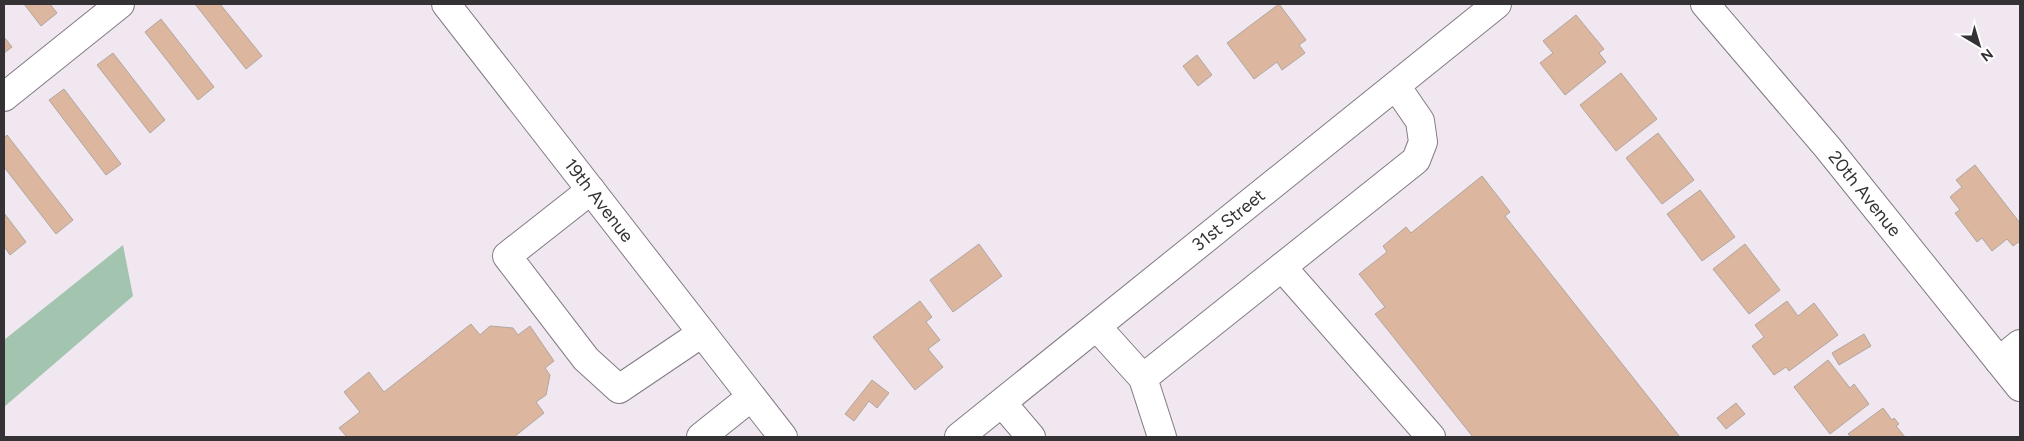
<svg xmlns="http://www.w3.org/2000/svg" width="2024" height="441" viewBox="0 0 2024 441" font-family="Figtree,sans-serif">
	<style>
		.green { fill: #a3c5b0 }
		.building { fill: #dcb69e; stroke: #b1a69f }
		.lines { fill: none; stroke-linecap: round; stroke-linejoin: round }
		.minor-casing { stroke: #827b84; stroke-width: 30 }
		.minor { stroke: #fff; stroke-width: 28 }
		.labels { text-anchor: middle; dominant-baseline: central; stroke-width: 4.5; stroke-linejoin: round; paint-order: stroke }
		.street-label { font-size: 18px; fill: #353236; stroke: #fff }
	</style>
	<rect width="100%" height="100%" fill="#f0e7f1"/>
	<path class="green" d="M123,245L133,296L4,407V340Z"/>
	<path class="building" d="M24,4H50L57,13L41,26Z
		M195,4H220L262,56L246,69Z
		M1279,4L1306,40L1299,45L1305,53L1282,70L1277,62L1254,79L1227,43Z
		M1576,15L1604,49L1599,53L1606,62L1565,95L1540,63L1553,53L1543,41Z
		M161,19L214,87L198,100L145,32Z
		M4,37L12,47L4,53Z
		M113,53L165,120L150,133L97,65Z
		M1197,55L1212,75L1198,86L1183,66Z
		M1621,73L1657,119L1616,151L1580,105Z
		M64,89L121,164L106,175L49,100Z
		M1658,133L1694,180L1662,204L1626,158Z
		M7,135L73,220L56,234L4,167V138Z
		M1975,165L2020,223V241L2013,246L2007,239L1992,251L1982,238L1977,242L1955,213L1960,210L1950,197L1962,187L1956,180Z
		M1482,176L1510,212L1505,216L1680,437H1473L1375,314L1385,307L1359,274L1387,252L1383,246L1406,227L1411,233Z
		M1700,190L1735,237L1702,261L1667,214Z
		M4,213L26,242L10,255L4,246Z
		M979,244L1002,276L953,312L930,280Z
		M1745,244L1780,290L1749,314L1713,269Z
		M920,301L932,317L926,322L940,340L928,349L943,367L915,390L873,337Z
		M1787,301L1798,316L1814,303L1838,335L1789,371L1786,367L1774,375L1752,346L1764,337L1755,325Z
		M471,324L480,335L490,326L513,328L518,335L530,326L554,361L545,368L550,375L546,395L536,402L544,413L514,437H347L339,428L360,412L344,392L369,372L384,392Z
		M1864,334L1871,346L1839,365L1832,353Z
		M1828,360L1850,388L1854,384L1869,404L1830,434L1794,387Z
		M872,380L889,393L877,408L869,401L854,421L845,414Z
		M1736,403L1745,414L1726,429L1717,418Z
		M1883,408L1892,420L1894,418L1899,424L1896,426L1905,437H1851L1848,434Z"/>
	<g class="lines">
		<g class="minor-casing">
			<g id="minor">
				<path id="s1" d="M446,4L783,437"/>
				<path id="s2" d="M1705,4L1828,148L2020,387"/>
				<path d="M4,97L120,4"/>
				<path d="M591,190L507,256L586,359L619,389L702,333"/>
				<path d="M1282,267L1431,437"/>
				<path d="M1097,327L1143,378L1416,160L1423,142L1420,121L1396,86"/>
				<path d="M1999,361L2020,344"/>
				<path d="M1143,378L1162,437"/>
				<path d="M1002,403L1031,437"/>
				<path d="M701,437L751,397"/>
				<path id="s3" d="M959,437L1497,4"/>
			</g>
		</g>
		<use href="#minor" class="minor"/>
	</g>
	<g class="labels">
		<g class="street-label">
			<text stroke="none"><textPath href="#s2" startOffset="248">20th Avenue</textPath></text>
			<text stroke="none"><textPath href="#s1" startOffset="249">19th Avenue</textPath></text>
			<text stroke="none"><textPath href="#s3" startOffset="346">31st Street</textPath></text>
		</g>
	</g>
	<rect width="2024" height="441" fill="none" stroke="#353236" stroke-width="10"/>
	<g transform="translate(1979 45) rotate(142)" stroke="#ffffff" stroke-width="4" paint-order="stroke">
	<path d="M0-4L9 19L0 12L-9 19Z" fill="#353236"/>
	<text y="-8" font-size="14" font-weight="bold" text-anchor="middle" fill="#353236">N</text>
	</g>
</svg>
